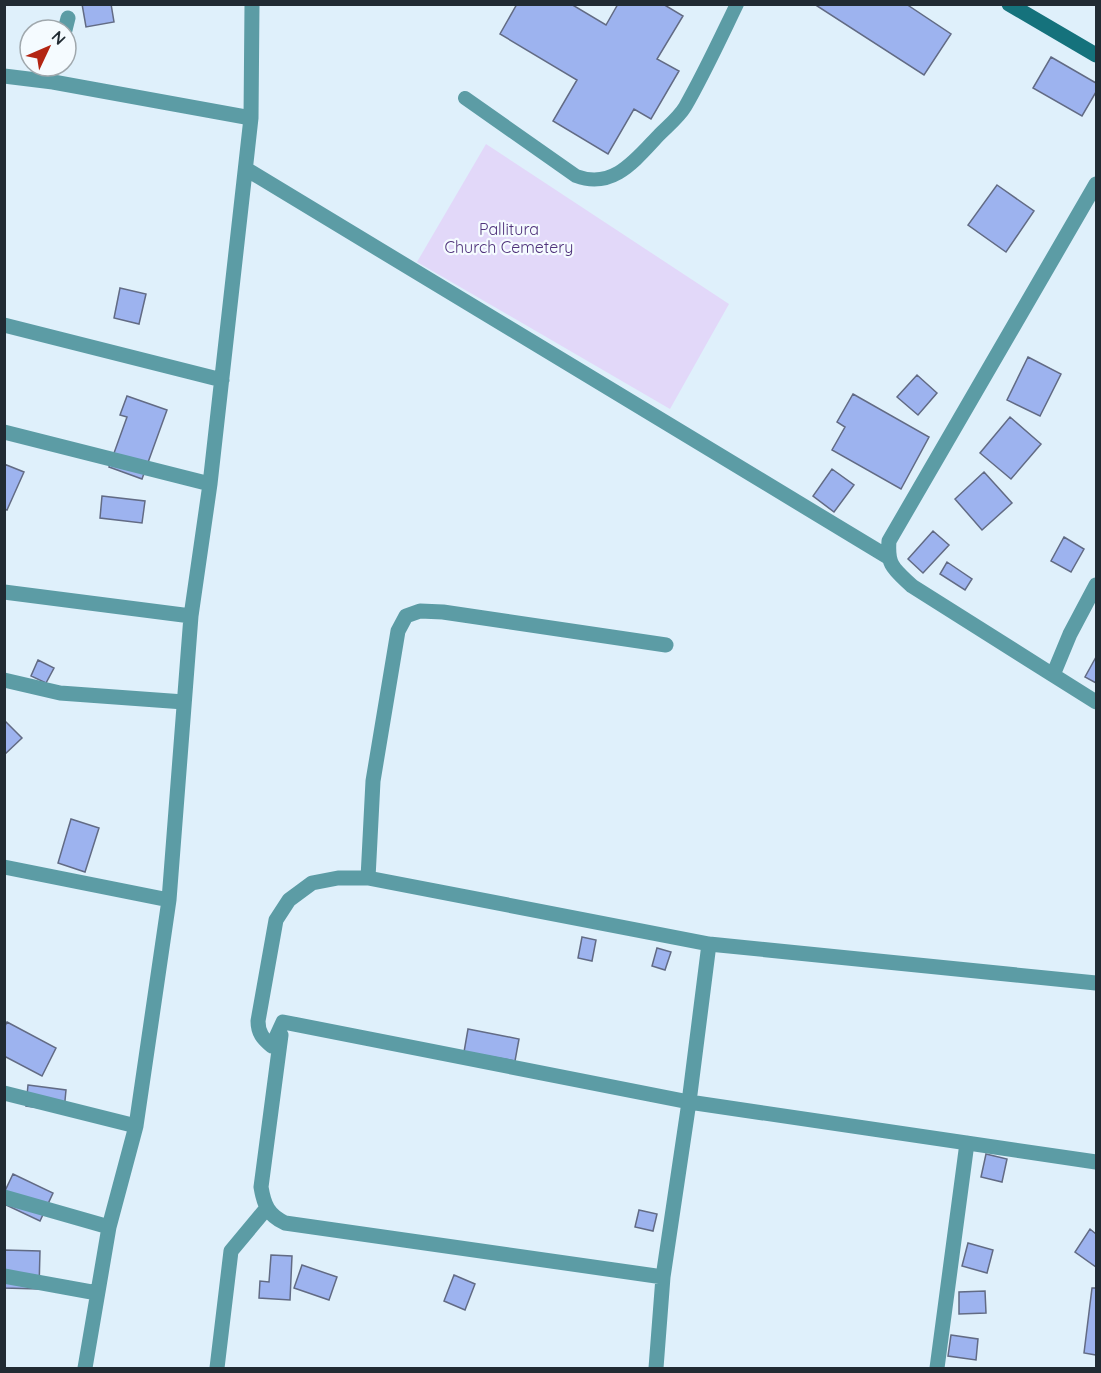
<svg xmlns="http://www.w3.org/2000/svg" width="1101" height="1373" viewBox="0 0 1101 1373" font-family="Quicksand,sans-serif">
	<style>
		.green { fill: #e2d8f9 }
		.building { fill: #9db3ef; stroke: #626b84; stroke-width: 1.5 }
		.lines { fill: none; stroke-linecap: round; stroke-linejoin: round }
		.lane { stroke: #5c9ca5; stroke-width: 14 }
		.street { stroke: #5c9ca5; stroke-width: 15 }
		.secondary { stroke: #15727c; stroke-width: 15 }
		.labels { text-anchor: middle; dominant-baseline: central; stroke-width: 4.5; stroke-linejoin: round; paint-order: stroke }
		.park-label { font-size: 16px; fill: #4f327b; stroke: #f5fbff }
	</style>
	<rect width="100%" height="100%" fill="#dff0fb"/>
	<path class="green" d="M486,144L729,304L670,409L417,262Z"/>
	<path class="building" d="M82,4H111L114,22L86,27Z
		M517,4H571L606,25L618,4H663L683,16L657,59L679,71L651,119L634,109L608,154L553,121L577,80L500,34Z
		M814,4H906L951,34L924,75Z
		M1051,57L1096,83V92L1082,116L1033,88Z
		M997,185L1034,211L1006,252L968,225Z
		M120,288L146,294L139,324L114,318Z
		M1028,357L1061,374L1040,416L1007,400Z
		M917,375L937,393L918,415L897,397Z
		M853,394L929,437L901,489L832,450L845,427L837,422Z
		M127,396L167,410L142,479L109,467L127,417L120,415Z
		M1010,417L1041,444L1011,479L980,453Z
		M4,464L24,472L7,510L4,509Z
		M832,469L854,485L834,512L813,496Z
		M984,472L1012,503L982,530L955,499Z
		M102,496L145,501L142,523L100,518Z
		M933,531L949,545L923,573L908,559Z
		M1064,537L1084,549L1071,572L1051,561Z
		M947,562L972,579L965,590L940,574Z
		M1096,657V683L1085,677Z
		M38,660L54,668L46,683L31,676Z
		M4,720L22,738L4,755Z
		M71,819L99,828L85,872L58,863Z
		M582,937L596,940L592,961L578,958Z
		M657,948L671,952L665,970L652,966Z
		M7,1022L56,1048L42,1076L4,1056V1028Z
		M468,1029L519,1039L515,1061L464,1052Z
		M28,1085L66,1090L64,1111L26,1106Z
		M986,1154L1007,1159L1002,1182L981,1177Z
		M13,1174L53,1193L40,1221L4,1204V1193Z
		M639,1210L657,1214L653,1231L635,1227Z
		M1090,1229L1096,1234V1267L1075,1252Z
		M968,1243L993,1250L987,1273L962,1266Z
		M4,1250L40,1251L39,1289L4,1288Z
		M271,1255L292,1256L290,1300L259,1298L260,1281L269,1282Z
		M302,1265L337,1277L329,1300L294,1288Z
		M454,1275L475,1284L465,1310L444,1301Z
		M1092,1288H1096V1355L1084,1353Z
		M985,1291L986,1313L959,1314V1292Z
		M951,1335L978,1339L976,1360L948,1356Z"/>
	<g class="lines">
		<path class="lane" d="M465,98L576,176C614,190 636,159 660,134C668,126 679,117 685,107C704,74 720,39 737,4"/>
		<path class="street" d="M65,30L68,18
			M4,76L53,82L251,118
			M246,169L888,557
			M4,325L222,380
			M4,432L210,484
			M1096,585L1070,634L1053,675L1096,702
			M4,592L191,616
			M1053,675L912,586C894,569 887,566 889,541L1096,184
			M4,680L60,693L184,702
			M4,867L169,900
			M368,878L373,781L398,631L406,616L420,611L443,612L666,645
			M1096,983L709,944L368,878H338L312,883L289,900L276,920L258,1021C258,1033 263,1039 272,1046L283,1022L689,1102L1096,1162
			M281,1035L261,1187C264,1205 268,1215 285,1223L663,1277
			M4,1093L136,1126
			M4,1197L109,1227
			M4,1276L97,1293
			M85,1368L109,1227L136,1126L169,900L191,616L210,484L251,118L252,4
			M217,1368L231,1251L266,1209
			M656,1368L663,1277L689,1102L709,944
			M937,1368L967,1143"/>
		<path class="secondary" d="M1009,4L1096,55"/>
	</g>
	<g class="labels">
		<g class="park-label">
			<text x="509" y="229">Pallitura<tspan x="509" dy="18">Church Cemetery</tspan></text>
		</g>
	</g>
	<rect width="1101" height="1373" fill="none" stroke="#212b33" stroke-width="12"/>
	<g transform="translate(48 48) rotate(46)"><circle r="28" fill="#f5fbff" stroke="#a0a8ad" stroke-width="1.5"/>
	<path d="M0-4.5L10 22L0 15L-10 22Z" fill="#b32513"/>
	<text y="-9" font-size="16" font-weight="bold" text-anchor="middle" fill="#212b33">N</text>
	</g>
</svg>
